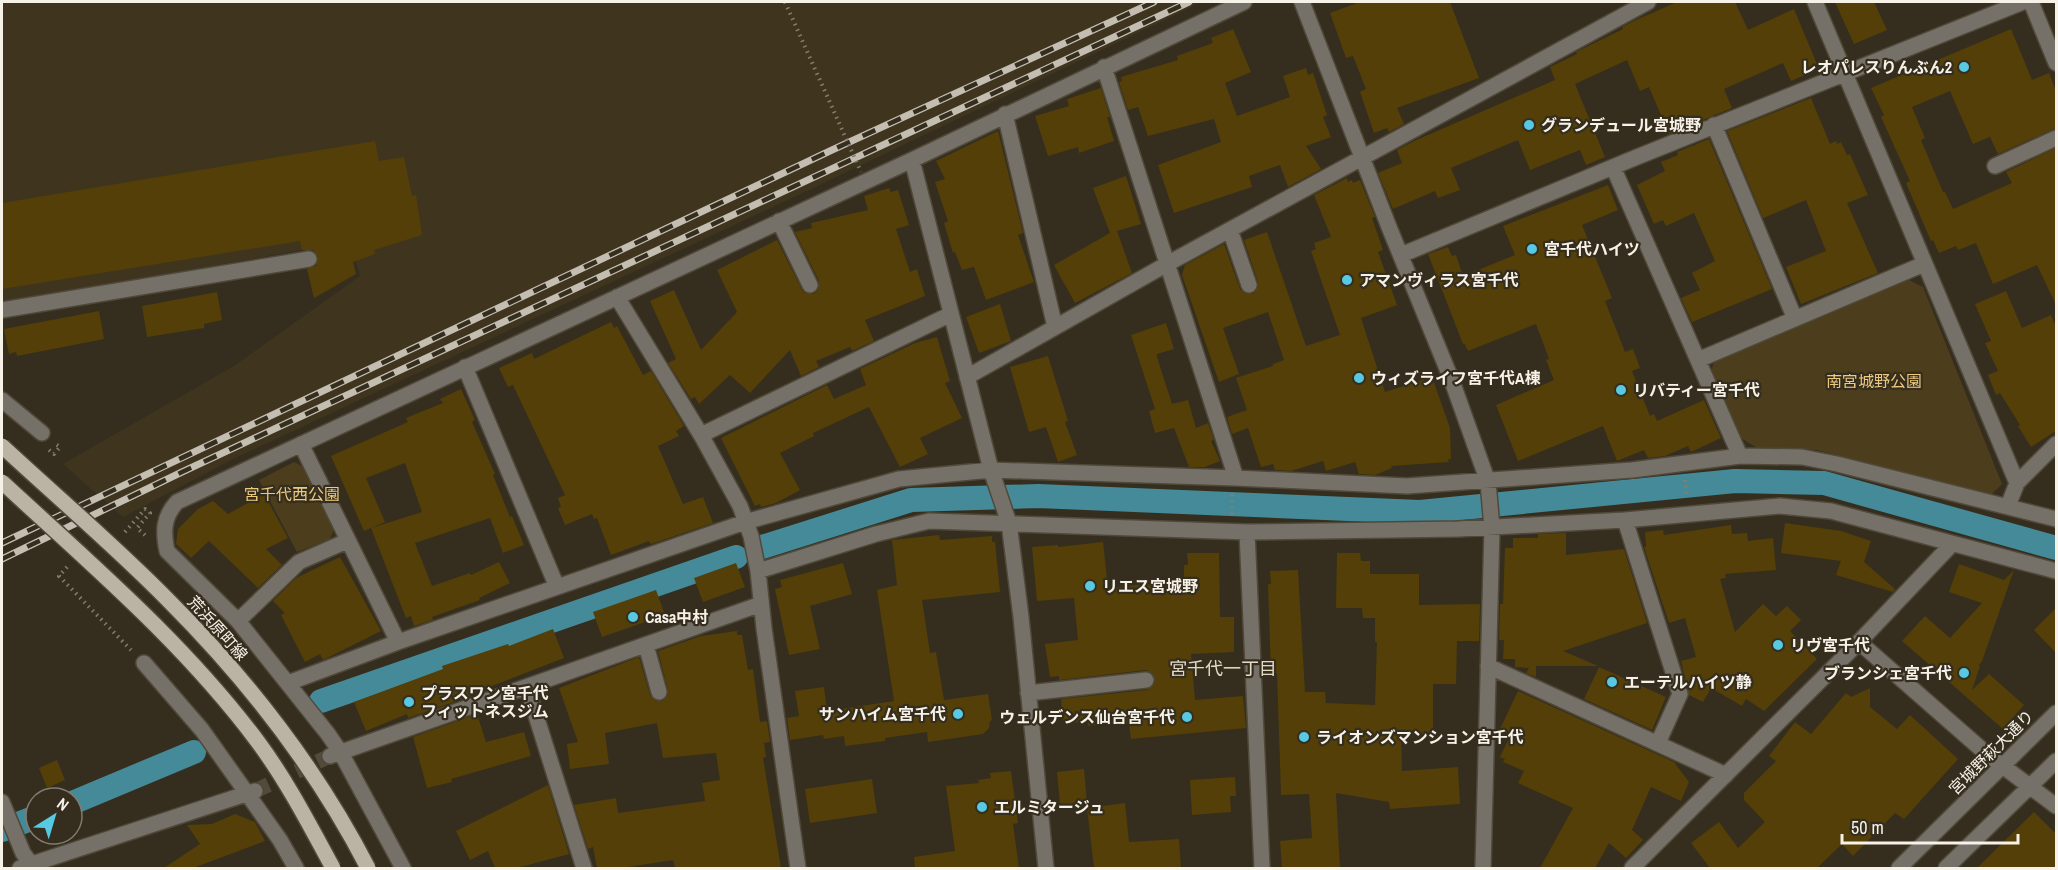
<svg xmlns="http://www.w3.org/2000/svg" width="2058" height="870" viewBox="0 0 2058 870" font-family="'Archivo Narrow','Noto Sans JP',sans-serif">
	<style>
		.built { fill: #3f351f }
		.green { fill: #4c3d1c }
		.lines { fill: none; stroke-linecap: round; stroke-linejoin: round }
		.canal { stroke: #458a99; stroke-width: 24 }
		.building { fill: #533f07; fill-rule: evenodd }
		.minor-tunnel { stroke: #524b3c; stroke-width: 15; stroke-dasharray: 15 8; stroke-linecap: butt }
		.minor-casing { stroke: #50493a; stroke-width: 18 }
		.path { stroke: #847e70; stroke-width: 4; stroke-dasharray: 1.5 4.5; stroke-linecap: butt }
		.minor { stroke: #757169; stroke-width: 15 }
		.rail-casing { stroke: #c4beb2; stroke-width: 7 }
		.rail { stroke: #352e1e; stroke-width: 4.5; stroke-dasharray: 14; stroke-linecap: butt }
		.major-bridge-casing { stroke: #50493a; stroke-width: 18; stroke-linecap: butt }
		.path-bridge { stroke: #847e70; stroke-width: 4; stroke-dasharray: 1.5 4.5; stroke-linecap: butt }
		.major-bridge { stroke: #bbb3a3; stroke-width: 15 }
		.poi-dot { fill: #57c9e2; stroke: #352e1e; stroke-width: 2 }
		.labels { text-anchor: middle; dominant-baseline: central; stroke-width: 4.5; stroke-linejoin: round; paint-order: stroke }
		.poi-label { font-size: 16px; font-weight: bold; fill: #f7f2e8; stroke: #352e1e; text-anchor: start }
		.park-label { font-size: 16px; fill: #ecc97d; stroke: #352e1e }
		.street-label { font-size: 16px; fill: #f7f2e8; stroke: #352e1e }
		.neighbourhood-label { font-size: 18px; fill: #e3dac6; stroke: #352e1e }
	</style>
	<rect width="100%" height="100%" fill="#352e1e"/>
	<path class="built" d="M2,2H1202L809,190L233,459L123,517L63,464L234,366L360,276L350,241L2,304Z"/>
	<path class="green" d="M1909,280L1923,287L2002,484L1991,495L1817,450L1757,448L1738,436L1710,374L1715,359Z
		M294,462L304,467L334,529L330,539L297,552L259,480Z"/>
	<g class="lines">
		<path class="canal" d="M762,547L911,500L1038,496L1420,512L1735,481L1824,483L2056,548
			M321,701L736,557
			M72,803L194,752
			M2,830L36,817"/>
	</g>
	<path class="building" d="M1360,2H1450L1479,78L1397,108L1404,124L1389,132L1387,128L1374,133L1360,92L1366,89L1353,56L1346,58L1330,13Z
		M1677,2H1735L1748,30L1794,9L1819,69L1791,81L1783,63L1724,89L1732,108L1669,134L1649,87L1640,91L1627,60L1575,84L1605,157L1586,165L1580,150L1530,170L1518,140L1451,168L1460,190L1438,198L1435,191L1393,209L1378,173L1402,163L1397,150L1414,141L1555,80L1550,67L1577,54L1576,52L1623,29L1622,27L1636,20Z
		M1835,2H1874L1887,30L1854,44Z
		M1233,29L1251,72L1225,83L1237,116L1290,97L1283,76L1306,68L1308,75L1313,73L1327,115L1323,117L1331,137L1306,146L1321,169L1288,187L1280,165L1249,176L1252,187L1174,213L1158,165L1221,142L1214,119L1148,136L1138,107L1128,110L1119,82L1122,81L1121,77L1178,60L1177,56L1213,43L1211,38Z
		M2011,29L2032,80L2049,73L2056,91V128L1998,154L1990,137L1973,144L1950,91L1912,107L1925,138L1921,140L1943,192H1945L1953,209L2012,183L2006,172L2056,148V305L2037,265L1993,284L1976,243L1958,250L1956,246L1939,253L1933,240L1931,241L1906,183L1910,181L1881,117L1884,115L1871,88Z
		M1101,88L1110,117H1107L1114,141L1079,153L1078,147L1048,156L1035,116L1069,106L1067,99Z
		M1811,98L1830,144L1836,141L1837,144L1841,142L1847,155L1850,154L1868,195L1847,203L1878,273L1801,304L1786,267L1826,251L1806,200L1763,218L1727,131Z
		M998,131L1023,233L1018,235L1034,282L986,300L974,267L962,270L955,252L953,253L944,223L948,221L935,182L945,179L936,161Z
		M1709,139L1772,289L1692,322L1681,298L1700,290L1692,273L1715,261L1694,213L1666,226L1663,220L1654,224L1637,185L1665,171L1661,162L1678,155L1677,152Z
		M375,141L379,161L404,157L412,196L416,195L422,235L374,250L375,254L353,262L356,274L314,298L307,269L316,266L318,257L313,250H302L300,241L2,289V203Z
		M1126,176L1141,224L1117,231L1132,273L1075,303L1054,265L1110,233L1093,188Z
		M1347,178L1348,182L1352,180L1353,183L1360,180L1375,217L1372,218L1383,250L1378,252L1397,305L1361,318L1385,392L1432,377L1450,428L1451,459H1448L1449,462L1391,466L1392,468L1375,475L1359,474L1355,462L1326,471L1323,461L1291,471L1275,470L1273,464L1261,467L1248,428L1232,434L1227,417L1247,410L1236,378L1273,366V364L1284,360L1268,312L1223,328L1239,374L1219,382L1182,275L1185,265L1224,244L1240,289L1247,294H1253L1258,287V282L1244,240L1267,232L1306,346L1340,335L1311,251L1316,249L1314,243L1331,237L1314,195Z
		M1608,185L1618,210L1582,225L1612,298L1605,301L1625,352L1633,349L1640,368L1632,371L1650,416L1654,414L1657,421L1704,400L1721,438L1691,452L1688,446L1665,456L1648,458L1644,450L1617,461L1603,426L1518,461L1496,405L1554,380L1546,360L1549,359L1536,324L1468,351L1464,343L1463,344L1428,254L1448,247L1452,256L1456,255L1463,276L1515,255L1503,226Z
		M889,188L891,192L898,190L909,225L896,229L910,272L917,269L925,296L865,320L874,341L852,351L850,347L816,361L819,367L801,376L790,350L750,393L730,375L699,404L695,397L691,399L668,363L676,359L650,301L674,290L701,350L737,312L717,270L777,240L802,290L805,293L814,294L818,290L819,281L795,232L812,228L811,223L868,210L864,196Z
		M2006,291L2022,328L2051,315L2056,327V431L2031,447L2018,426L2020,425L2000,393L1996,395L1988,375L1998,371L1985,343L1991,341L1975,304Z
		M217,292L222,320L204,324V328L147,337L142,306Z
		M1000,304L1011,341L979,353L966,317Z
		M99,311L104,339L17,356L16,352L9,354L4,329Z
		M611,322L614,328L617,326L643,375L651,371L684,426L676,431L679,436L658,446L683,504L703,497L713,523L651,544L649,541L611,555L597,518L594,519L592,514L565,525L558,508L561,507L558,498L565,495L513,385L508,387L499,368L532,353L534,359Z
		M1166,323L1174,349L1157,354V357L1172,404L1188,400L1196,428L1208,423L1214,440L1211,441L1220,461L1205,467H1189L1174,428L1155,433L1149,411L1155,409L1131,335Z
		M937,337L950,381L945,383L962,418L920,438L928,454L900,467L869,407L813,433L814,436L780,453L800,490L776,503L761,507L760,504L755,506L721,438L827,385L834,399L866,385L860,369L915,343Z
		M1048,356L1068,421L1065,422L1077,455L1058,462L1046,427L1029,432L1010,367Z
		M461,389L475,420L472,422L495,474L493,475L510,517L512,516L524,545L503,553L490,518L415,543L432,586L470,573L471,575L499,562L510,583L479,598L480,600L432,617L433,620L414,626L411,616L406,618L371,528L364,531L331,456L408,422L406,418L443,403L440,399ZM405,463L422,512L371,528L385,522L366,478Z
		M264,494L288,538L266,549L282,565L258,588L209,541L191,558L176,544L178,529L198,509L213,501L228,514Z
		M1785,523L1841,531L1871,541L1864,562L1895,589L1893,592L1836,575L1841,561L1781,553Z
		M1731,525L1732,534L1747,533L1748,541L1773,538L1776,570L1725,574L1726,578L1720,579L1735,632L1763,604L1776,616L1787,606L1801,620L1790,631L1817,659L1764,711L1746,699L1742,706L1711,688L1703,702L1689,695L1681,661L1696,657L1685,618L1669,623L1644,547H1646L1645,532L1663,530L1664,535Z
		M1566,533V555L1624,549L1647,623L1563,651L1598,666H1536V677L1526,673L1529,668L1515,667V659H1503L1504,640H1499L1500,604H1503L1505,548H1513V538H1538V534Z
		M939,535L940,540L992,536V542H995L1000,592L922,600L930,653L936,652L944,700L988,694L992,720L990,721L989,728L983,734L928,742L927,732L885,738V741L845,746L844,736L824,739L823,735L790,740L787,718L799,716L795,691L824,687L827,711L894,701L877,590L897,585L892,540Z
		M1103,542L1108,588L1184,580V565H1188L1187,553H1219L1220,617H1234V652L1191,654L1195,700L1243,696L1246,728L1131,739L1129,723L1088,726V722L1063,723L1061,699L1147,690L1155,683L1153,674L1146,670L1059,680V676L1050,677L1045,644L1078,640L1074,598L1037,601L1032,547L1058,545V547Z
		M1337,553H1360L1361,561H1370V574H1419V605L1480,604L1479,641H1457L1456,684H1433V734L1401,735L1402,771L1458,767L1460,804L1390,809L1389,802L1336,793L1340,868H1282L1280,841L1312,838L1309,794L1281,795L1277,673H1271L1268,584H1271L1270,571L1298,570L1305,692H1325L1326,703L1375,705L1377,642H1375V618H1363L1362,608H1336Z
		M340,557L381,631L323,660L320,654L305,662L281,615L285,613L273,601L296,578Z
		M736,563L745,587L703,602L694,578Z
		M843,563L852,594L810,606L820,649L789,655L775,589L782,587L780,580Z
		M1959,564L2004,580L2014,570L1982,661L1979,665L1980,666L1972,690L1989,674L2024,705L2003,729L1902,641L1925,616L1950,638L1982,603L1949,592Z
		M656,590L665,615L602,637L593,612Z
		M2056,608V653L2034,630Z
		M553,629L564,658L471,694V696L408,718L407,714L366,731L354,702L443,669L442,666L508,644L509,646Z
		M737,631V635H742L748,670L753,669L760,722L767,721L770,742L764,743L766,757L763,758L781,868H675L673,860L622,868H597L593,847L588,849L574,805L616,798L618,813L705,801L702,783L720,780L716,753L663,758L657,723L605,733L609,764L570,769L567,744L578,742L559,688L639,657L650,695L656,701H662L668,695V690L658,651L701,636Z
		M1599,667L1666,697L1652,730L1584,699Z
		M1870,688V707L1897,729L1910,715L1958,759L1904,819L1895,813L1853,856L1842,844L1817,868H1710L1691,843L1719,822L1738,848L1765,822L1744,800V793L1776,761L1769,756L1795,722L1811,734L1846,693L1851,697Z
		M1518,691L1674,762L1689,782L1681,801L1651,787L1632,830L1643,840L1626,858L1609,843L1595,868H1540L1573,808L1518,783L1524,771L1503,762L1505,759L1500,757L1511,734L1500,729Z
		M477,714L486,742L524,732L531,756L451,779L452,782L427,788L413,737Z
		M57,760L65,780L47,788L39,768Z
		M1084,769L1087,803L1060,805L1057,772Z
		M1011,771L1018,823L1013,824L1019,868H915L914,857L955,851L946,786L979,783L978,780L991,778L990,773Z
		M1235,777L1236,796H1230L1231,812L1192,815L1190,780Z
		M872,779L877,813L810,823L805,789Z
		M548,785L569,854L517,868H495L488,851L470,860L456,831Z
		M1125,803L1129,842L1179,839L1181,868H1094L1087,808Z
		M2034,812L2056,834V868H1977Z
		M235,814L255,822L265,841L193,868H164L200,844L187,825L212,824Z"/>
	<g class="lines">
		<path class="minor-tunnel" d="M255,791L330,756"/>
		<g class="minor-casing">
			<path id="minor" d="M1302,2L1389,227L1452,381L1488,482L1492,528L1483,868
				M1815,2L2017,483
				M2031,2L2056,63
				M1104,67L1236,478
				M1005,114L1055,327
				M1714,125L1795,319
				M912,160L991,470L1009,523L1021,617L1046,868
				M1995,166L2056,138
				M1613,167L1740,456
				M779,221L810,285
				M1230,230L1249,285
				M1401,255L1637,157L2023,2
				M617,297L701,435L740,506L751,536L758,571L764,628L798,868
				M2,310L309,259
				M1698,360L1924,264
				M465,367L557,587
				M967,377L1167,264L1648,2
				M2,400L42,433
				M701,435L951,314
				M301,444L398,642
				M2008,506L2017,483L2056,444
				M1625,520L1680,694L1658,743
				M1247,532L1262,868
				M758,571L876,534L929,521L1247,532L1458,529L1625,520L1780,506L1831,511L2056,571
				M238,621L299,562L347,541
				M1859,642L1988,755L2056,806
				M646,645L659,692
				M144,663L202,730L280,840L296,868
				M1488,666L1726,775
				M288,683L398,642L745,522L899,479L991,470L1236,478L1407,486L1632,470L1740,456L1802,457L1837,464L2056,519
				M527,687L584,868
				M1028,693L1146,680
				M330,756L761,604
				M2,802L23,853L34,868
				M20,868L255,791
				M403,868L341,753L328,734L238,621L167,551C163,532 163,517 177,502L912,160L1244,2
				M1632,868L1859,642L1952,544
				M1899,868L2056,713
				M1946,868L2056,761"/>
		</g>
		<path class="path" d="M49,450L54,454L60,447L54,443
			M1685,480L1687,496
			M1232,514V494
			M125,532L145,509L150,513L137,528L145,535
			M67,567L59,576L131,650"/>
		<use href="#minor" class="minor"/>
		<g class="rail-casing">
			<path id="rail" d="M2,543L832,150L1154,2
				M2,559L182,472L1189,2"/>
		</g>
		<use href="#rail" class="rail"/>
		<g class="major-bridge-casing">
			<path id="major-bridge" d="M2,446C57,497 115,546 168,600C247,679 317,769 368,868
				M2,482C92,565 185,644 258,742C287,781 310,826 333,868"/>
		</g>
		<path class="path-bridge" d="M785,2L861,172"/>
		<use href="#major-bridge" class="major-bridge"/>
	</g>
	<g class="poi-dot">
		<circle cx="1964" cy="67" r="6"/>
		<circle cx="1529" cy="125" r="6"/>
		<circle cx="1532" cy="249" r="6"/>
		<circle cx="1347" cy="280" r="6"/>
		<circle cx="1359" cy="378" r="6"/>
		<circle cx="1621" cy="390" r="6"/>
		<circle cx="1090" cy="586" r="6"/>
		<circle cx="633" cy="617" r="6"/>
		<circle cx="1778" cy="645" r="6"/>
		<circle cx="1964" cy="673" r="6"/>
		<circle cx="1612" cy="682" r="6"/>
		<circle cx="409" cy="702" r="6"/>
		<circle cx="958" cy="714" r="6"/>
		<circle cx="1187" cy="717" r="6"/>
		<circle cx="1304" cy="737" r="6"/>
		<circle cx="982" cy="807" r="6"/>
	</g>
	<g class="labels">
		<g class="poi-label">
			<text x="1952" y="67" text-anchor="end">レオパレスりんぶん2</text>
			<text x="1541" y="125">グランデュール宮城野</text>
			<text x="1544" y="249">宮千代ハイツ</text>
			<text x="1359" y="280">アマンヴィラス宮千代</text>
			<text x="1371" y="378">ウィズライフ宮千代A棟</text>
			<text x="1633" y="390">リバティー宮千代</text>
			<text x="1102" y="586">リエス宮城野</text>
			<text x="645" y="617">Casa中村</text>
			<text x="1790" y="645">リヴ宮千代</text>
			<text x="1952" y="673" text-anchor="end">ブランシェ宮千代</text>
			<text x="1624" y="682">エーテルハイツ静</text>
			<text x="421" y="693">プラスワン宮千代<tspan x="421" dy="18">フィットネスジム</tspan></text>
			<text x="946" y="714" text-anchor="end">サンハイム宮千代</text>
			<text x="1175" y="717" text-anchor="end">ウェルデンス仙台宮千代</text>
			<text x="1316" y="737">ライオンズマンション宮千代</text>
			<text x="994" y="807">エルミタージュ</text>
		</g>
		<g class="park-label">
			<text x="1874" y="381">南宮城野公園</text>
			<text x="292" y="494">宮千代西公園</text>
		</g>
		<g class="street-label">
			<text transform="translate(218 628) rotate(48)">荒浜原町線</text>
			<text transform="translate(1991 752) rotate(-45)">宮城野萩大通り</text>
		</g>
		<g class="neighbourhood-label">
			<text x="1223" y="668">宮千代一丁目</text>
		</g>
	</g>
	<rect width="2058" height="870" fill="none" stroke="#f7f2e8" stroke-width="6"/>
	<g transform="translate(54 816) rotate(37)"><circle r="28" fill="#352e1e" stroke="#837c6f" stroke-width="1.5"/>
	<path d="M0-4.5L10 22L0 15L-10 22Z" fill="#57c9e2"/>
	<text y="-9" font-size="16" font-weight="bold" text-anchor="middle" fill="#f7f2e8">N</text>
	</g>
	<path d="M1842 834v9h176v-9" fill="none" stroke="#f7f2e8" stroke-width="3"/>
	<text x="1851" y="834" font-size="18" fill="#f7f2e8" stroke="#352e1e" stroke-width="4.5" paint-order="stroke">50 m</text>
</svg>
